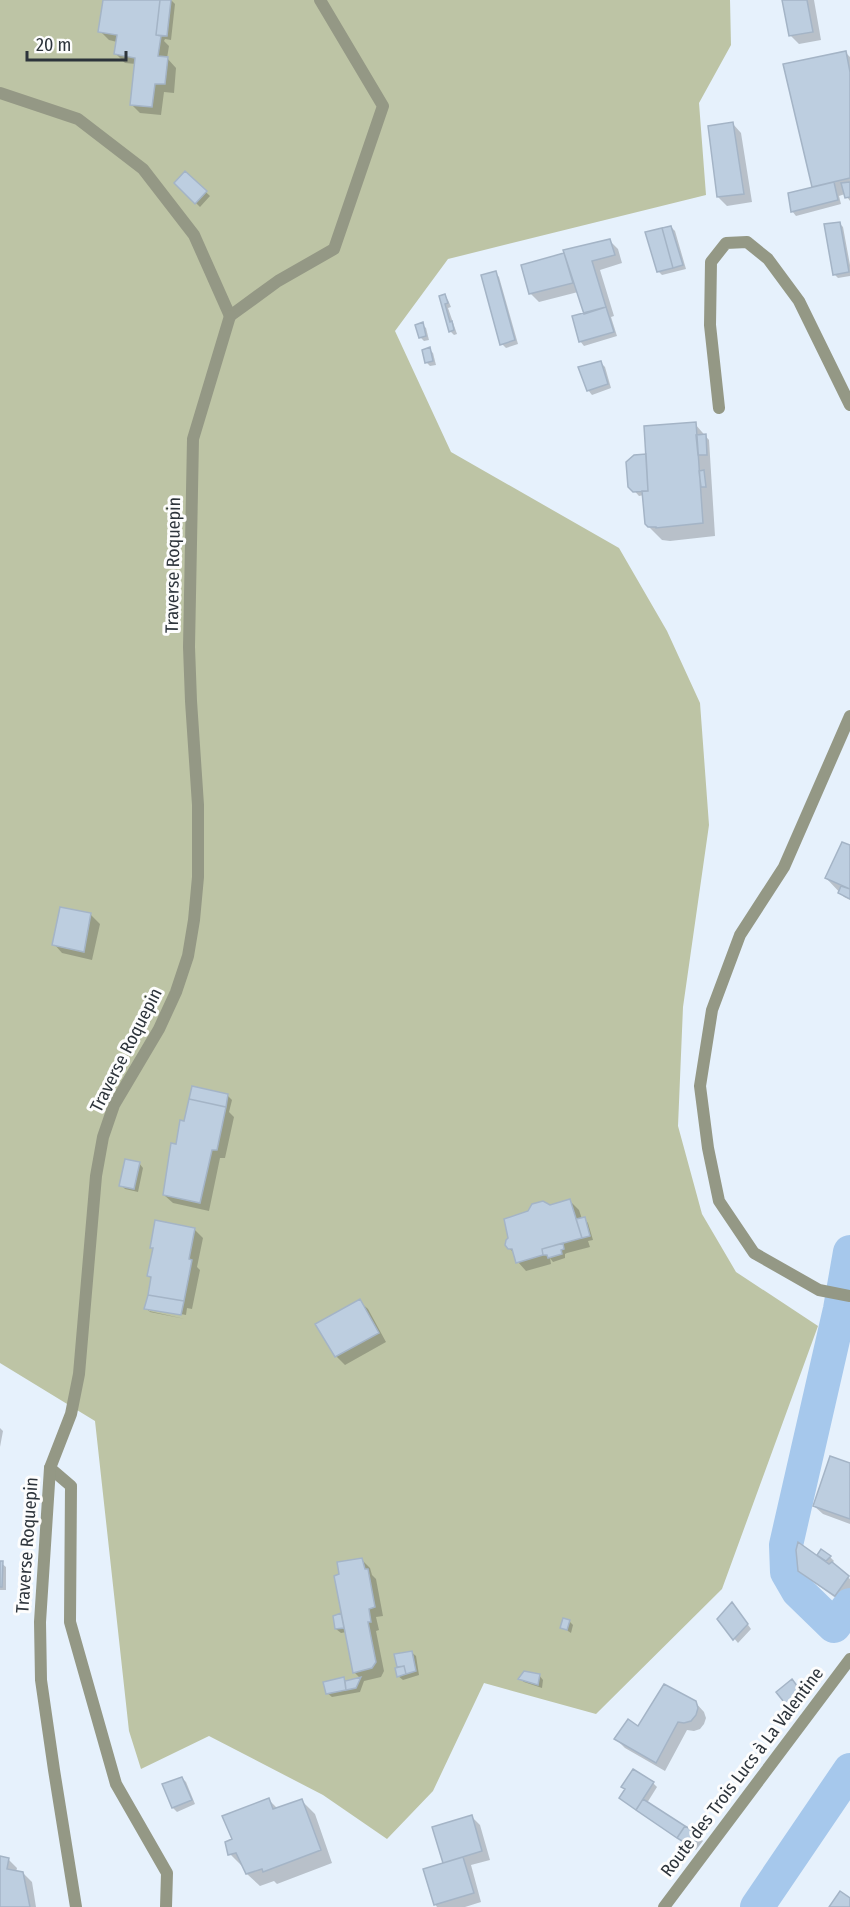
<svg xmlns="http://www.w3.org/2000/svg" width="850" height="1907" viewBox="0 0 850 1907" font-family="'Fira Sans Condensed',sans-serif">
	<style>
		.green { fill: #bdc4a5 }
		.shadow { fill: #0003 }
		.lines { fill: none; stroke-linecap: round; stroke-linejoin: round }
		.canal { stroke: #a6c8ec; stroke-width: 34 }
		.building { fill: #bdcee0; stroke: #a4b4c6; stroke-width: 1.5 }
		.service { stroke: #949885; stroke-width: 12 }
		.minor { stroke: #949885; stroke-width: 12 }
		.tertiary { stroke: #949885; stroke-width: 12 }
		.labels { text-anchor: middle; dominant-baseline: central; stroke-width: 6; stroke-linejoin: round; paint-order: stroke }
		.street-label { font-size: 18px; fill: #2d343b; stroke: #fdfdfd }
	</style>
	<rect width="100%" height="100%" fill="#e6f1fc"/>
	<path class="green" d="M0,0H730L731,45L699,103L706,195L448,259L395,331L451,452L619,548L667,631L700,703L709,825L683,1007L678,1126L702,1214L736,1272L818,1326L722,1589L596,1714L484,1683L433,1791L387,1839L323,1795L209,1736L141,1769L129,1731L95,1421L0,1363Z"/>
	<path class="shadow" d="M104,0H171L175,4L171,40L165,39L164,41L169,46L167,58L176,68L174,93L164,92L161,115L140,113L131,104L136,64L125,63L116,54L117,42L109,40L100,31Z
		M784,0H814L821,40L799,44L790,35Z
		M845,52L850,57V201L845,194L839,196L841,204L796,216L792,211L815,188L813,186Z
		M733,124L741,133L752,202L727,206L718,197Z
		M185,173L210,196L200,207L176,183Z
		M839,223L843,227L850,265V276L838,278L834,274Z
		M671,227L675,231L686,269L662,275L658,271Z
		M609,240L618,249L622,263L600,270L614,316L611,317L617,336L584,346L580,341L585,314L578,292L539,302L530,293L523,266L566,255Z
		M495,273L499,277L518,344L506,348L502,344Z
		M444,296L448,300L451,307L448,308L457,334L454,335L450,331L441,297Z
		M422,324L426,328L429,340L424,341L420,337Z
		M429,349L433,353L436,365L430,366L426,362Z
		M601,363L605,367L611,388L592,395L588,390Z
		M695,424L709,440L715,536L670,541L662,540L646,524L644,495L639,496L630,486Z
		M850,847V900L844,897L826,878Z
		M61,908L91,915L100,924L92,960L62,953L54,944Z
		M193,1088L228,1096L232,1100L229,1112L234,1117L225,1158H220L209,1211L173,1203L164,1195Z
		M139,1163L143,1168L138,1192L125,1189L121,1185Z
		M570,1201L579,1210L582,1219L584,1218L588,1223L593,1240L588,1241L590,1247L567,1253L565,1254V1258L553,1262L550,1258L551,1264L526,1271L518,1262L515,1254L509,1248L550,1207Z
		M194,1229L203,1238L197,1267L200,1270L192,1309L187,1308L186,1315L149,1308V1311L185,1319L150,1312L146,1308L152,1280L149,1276L154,1250L151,1247Z
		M359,1301L368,1309L386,1342L345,1365L336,1356Z
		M0,1428L3,1431L0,1447Z
		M850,1465V1524L823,1514L814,1506Z
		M819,1555L830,1557L834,1561L831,1564L850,1579V1595L844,1604L809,1579L800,1570L824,1563L825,1561Z
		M361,1559L370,1568L372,1575L376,1579L383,1616L376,1617L379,1630L376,1631L384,1671L381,1677L364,1681L360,1692L332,1697L327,1693L343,1679L346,1682L360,1678L354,1672L346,1632L341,1633L336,1629L335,1617L343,1614Z
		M0,1562L6,1567V1590H0Z
		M736,1608L751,1629L738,1643L718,1619Z
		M569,1621L573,1625L571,1633L562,1627Z
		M411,1652L416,1656L419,1675L403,1680L398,1676L399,1668L396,1655Z
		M539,1675L543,1680L542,1688L524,1682L520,1679Z
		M795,1685L806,1699L796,1714L778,1692Z
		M695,1702L704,1712L706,1718L704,1724L700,1729L694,1731L687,1730L665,1771L625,1748L616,1739Z
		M182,1778L186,1782L195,1804L177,1812L173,1808Z
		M653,1783L657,1787L647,1803L699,1837L703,1841L696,1850L625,1802Z
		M269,1800L278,1809L302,1801L315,1814L332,1863L277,1884L274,1881L260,1886L247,1874L244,1867H243L230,1854L234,1839Z
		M471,1816L480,1825L490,1860L471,1865L481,1902L465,1907H437L435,1904L444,1864L434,1828Z
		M0,1858L8,1859L17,1868L16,1872L23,1873L32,1882L36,1907H0Z"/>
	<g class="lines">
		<path class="canal" d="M850,1252L840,1309L786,1545L787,1572L798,1591L834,1626L850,1605
			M757,1907L850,1770"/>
	</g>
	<path class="building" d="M103,0H160L156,35L161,36L158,56L168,57L165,84H155L152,107L130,105L135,58L114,54L117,35L98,32Z
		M160,0H171L167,36L156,35Z
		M782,0H807L813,32L789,36Z
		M846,51L850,72V178L812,187L783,64Z
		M733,122L744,194L717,197L708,126Z
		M185,171L207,191L195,204L174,183Z
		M834,182L838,200L791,212L788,193Z
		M850,182V197L845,198L841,183Z
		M840,222L849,272L833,275L824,224Z
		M671,226L683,265L673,268L662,228Z
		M662,228L673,268L657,272L645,232Z
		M610,239L615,255L592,261L606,307L584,314L563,250Z
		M564,253L573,283L529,294L521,265Z
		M496,271L515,340L500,345L481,275Z
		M445,294L448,303L445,304L450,322L452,321L454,330L449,332L439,296Z
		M606,307L614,332L579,342L572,316Z
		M423,322L426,336L419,338L415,325Z
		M430,347L433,361L425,363L422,350Z
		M601,361L608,384L587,391L578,367Z
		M696,422L703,523L656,528V527H648L645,524L642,491H648L644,426Z
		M706,434L707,455H698L696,435Z
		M646,454L648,491L633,492L628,487L626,462L634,455Z
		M704,470L706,487H701L699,471Z
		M842,842L850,845V889L825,878Z
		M841,886L850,889V899L838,893Z
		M60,907L91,913L84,952L52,945Z
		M192,1086L228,1094L226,1107L189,1099Z
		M189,1099L226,1107L217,1150H212L200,1203L163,1195L171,1143L176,1144L180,1120L184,1121Z
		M125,1159L140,1162L134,1189L119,1186Z
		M570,1199L582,1238L542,1249L543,1255L516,1263L512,1249H508L505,1245L506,1240L508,1238L504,1219L528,1211L532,1204L543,1201L550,1205Z
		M585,1217L590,1236L582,1238L576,1219Z
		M155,1220L195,1228L189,1259L192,1260L184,1301L148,1295L151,1277L147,1276L153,1248H150Z
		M563,1243L564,1249L561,1250L562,1254L548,1258L547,1255H543L542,1249Z
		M148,1295L184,1301L181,1315L144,1309Z
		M360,1299L379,1333L335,1357L315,1324Z
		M830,1456L850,1463V1519L813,1506Z
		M798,1542L829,1564L832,1562L849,1576L835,1596L798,1571L796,1550Z
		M821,1549L831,1556L826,1561L817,1555Z
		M362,1558L365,1569H368L375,1607L369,1609L371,1622H368L376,1662L372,1668L353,1673L334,1576L339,1574L337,1562Z
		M0,1561H3L2,1587H0Z
		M732,1602L748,1624L733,1640L717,1619Z
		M341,1613L344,1628L335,1629L333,1616Z
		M563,1618L570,1620L567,1630L560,1628Z
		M412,1651L416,1671L406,1674L404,1666L397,1667L394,1654Z
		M404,1666L406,1674L397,1677L395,1668Z
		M524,1671L540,1674L538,1685L518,1679Z
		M344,1677L346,1690L326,1694L323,1682Z
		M361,1677L356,1688L346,1690L345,1681Z
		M792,1679L803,1694L791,1711L776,1692Z
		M664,1684L696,1701L698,1708L696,1715L691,1721L684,1723L678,1722L656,1763L614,1739L628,1719L638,1726Z
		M633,1769L654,1782L636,1810L619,1798L625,1789L621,1787Z
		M182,1777L192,1800L172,1808L162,1784Z
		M269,1798L273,1809L302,1799L321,1850L263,1872L262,1869L246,1874L236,1853L228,1855L225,1842L232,1839L222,1816Z
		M643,1799L685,1826L677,1838L636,1810Z
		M472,1815L482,1851L443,1863L432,1827Z
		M685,1826L700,1835L692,1847L677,1838Z
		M0,1856L9,1858L7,1869L23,1872L30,1907H0Z
		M463,1857L474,1893L434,1905L423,1869Z
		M840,1891L850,1898V1907H829Z"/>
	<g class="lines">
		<path class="service" d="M0,93L78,119L143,169L194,235L230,316L278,281L334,249L383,106L320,0
			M719,408L710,325L711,262L726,243L747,242L768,259L799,301L850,405
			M850,716L784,867L740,935L712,1010L700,1086L708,1148L719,1201L754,1253L819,1290L850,1296
			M50,1468L71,1486L70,1622L116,1784L167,1873L166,1907"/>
		<path class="minor" d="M76,1907L54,1770L41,1680L40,1622L50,1468L71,1414L79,1374L96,1176L103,1137L114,1105L159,1029L176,992L188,956L194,920L198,877V805L191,701L189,647L193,439L230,316"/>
		<path class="tertiary" d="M664,1907L850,1659"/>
	</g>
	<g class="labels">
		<g class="street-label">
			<text transform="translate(173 565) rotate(-89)">Traverse Roquepin</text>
			<text transform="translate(126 1050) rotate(-63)">Traverse Roquepin</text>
			<text transform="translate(27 1545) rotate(-86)">Traverse Roquepin</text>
			<text transform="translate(742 1772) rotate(-53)">Route des Trois Lucs à La Valentine</text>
		</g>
	</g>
	<path d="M27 51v9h99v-9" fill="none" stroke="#2d343b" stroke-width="3"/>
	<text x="36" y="51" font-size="18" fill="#2d343b" stroke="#fdfdfd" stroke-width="4.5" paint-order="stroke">20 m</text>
</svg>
